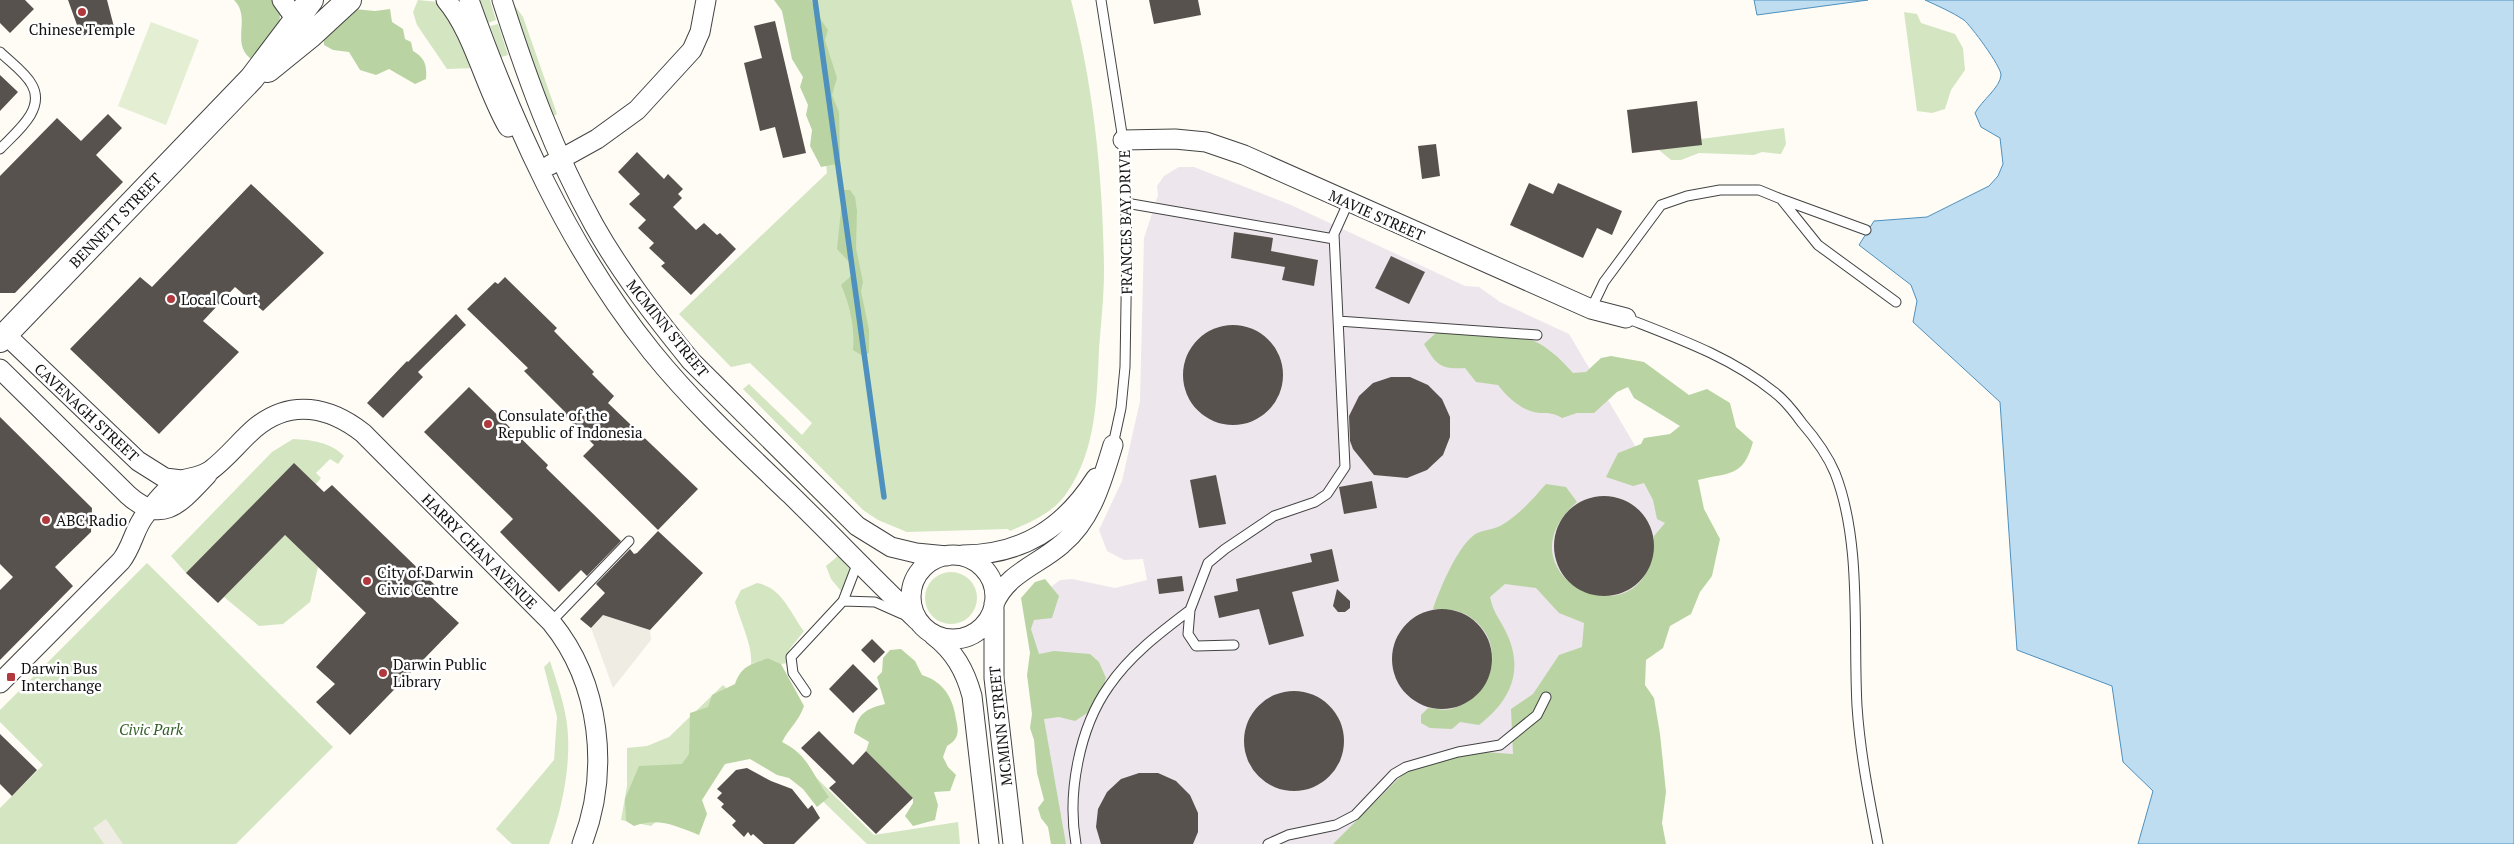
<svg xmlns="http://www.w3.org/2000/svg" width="2514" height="844" viewBox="0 0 2514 844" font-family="'PT Serif',serif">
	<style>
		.industrial { fill: #ede6ed }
		.green { fill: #d4e5c1 }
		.forest { fill: #b9d4a2 }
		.pitch { fill: #e4eed2 }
		.plaza { fill: #efece3 }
		.water { fill: #bfddf0; stroke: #4e91be }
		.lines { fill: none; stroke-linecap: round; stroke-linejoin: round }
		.stream { stroke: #4e91be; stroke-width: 5.5 }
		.building { fill: #58524e }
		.service-casing { stroke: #434343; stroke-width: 11 }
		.minor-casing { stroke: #434343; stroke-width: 21 }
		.tertiary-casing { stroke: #434343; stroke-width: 26 }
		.service { stroke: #fff; stroke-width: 9 }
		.minor { stroke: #fff; stroke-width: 19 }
		.tertiary { stroke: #fff; stroke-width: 24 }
		.poi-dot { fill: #b1383d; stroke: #fff; stroke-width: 2 }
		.labels { text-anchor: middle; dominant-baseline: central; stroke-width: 5; stroke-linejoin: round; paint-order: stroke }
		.poi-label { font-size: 15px; fill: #101010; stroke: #fff; text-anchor: start }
		.street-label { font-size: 15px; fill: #101010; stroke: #fff }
		.park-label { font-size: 15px; font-style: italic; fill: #336227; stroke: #fff }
	</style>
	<rect width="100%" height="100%" fill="#fefcf5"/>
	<path class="industrial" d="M1179,167H1194L1291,205L1465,286L1479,287L1500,302L1569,334L1702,559L1514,759L1340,844H1066L1061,826L1026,606L1060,580L1072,579L1115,588L1147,580L1143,559L1124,560L1107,551L1099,530L1122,481L1140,401L1144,238L1158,195L1157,186L1164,176Z"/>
	<path class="green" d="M418,0L438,2L448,15L474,68L447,69L417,25L413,12Z
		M480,0H490L496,20L488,23Z
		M794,0H1071C1094,88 1103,179 1104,270C1104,296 1101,323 1099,349C1097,397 1096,450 1068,491C1055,512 1031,522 1010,531L1008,529L907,532L878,520L863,510L743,389L749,384L802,435L812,423L750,363L731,367L679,314L827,173L822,131Z
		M513,3L523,17L557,114L552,117L539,84Z
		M1904,12L1917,14L1921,23L1955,34L1963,48L1965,70L1951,90L1945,109L1932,113L1917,111Z
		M498,24L508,55L501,57L490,26Z
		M1784,128L1786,144L1781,154L1762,152L1754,155L1699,153L1681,160H1671L1659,150L1701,139Z
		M293,439C312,440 330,442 344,456L338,464L330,459L316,473L321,478L316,484L186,573L171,556L272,452Z
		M285,535L318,567L310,602L283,624L259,626L224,597Z
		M838,556L850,569L848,582L841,591L831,579L826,566Z
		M147,563L333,747L236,844H0V808L43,765L0,722V710Z
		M925 598a26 26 0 1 1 52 0a26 26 0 1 1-52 0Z
		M757,583C782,587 790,613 804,631L789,650L788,663L781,664L768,658L751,664C753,646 740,621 735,602L741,590Z
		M550,661C556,680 563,699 566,718C573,756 563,808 549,844H512L496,829L554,760L557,717L544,667Z
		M723,685L874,835L958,822L960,844H867L771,751L735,753L651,826L621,820L627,786V748L647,746L669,737Z"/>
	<path class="forest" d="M234,0H275L282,8C278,15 281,21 279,28C275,40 259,51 251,59C230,43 252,18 234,0Z
		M774,0H811L815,11L828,30L825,40L837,78L832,95L839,112L840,155L836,164L821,167L810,146L812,130L806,115L808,105L800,87L803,77L792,59L782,11Z
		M354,9L375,11L390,9L392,22L403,29L405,39L411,42L413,51C425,58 427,65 426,79L415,84L389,69L376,75L360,70L349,52L333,50L324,45V33Z
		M843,190H850L855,197L857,211L856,248L863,282L861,291L869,330V353L863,356L853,350C855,328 850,305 841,285L851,276L852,265L837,249Z
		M1437,332L1524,337C1544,343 1560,358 1573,373L1586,372L1601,358L1611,356L1644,362L1689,395L1707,389L1730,403L1736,427L1753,442C1743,478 1729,472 1698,480L1704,509L1720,539L1712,576L1700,592L1691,614L1670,626L1663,648L1646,660L1645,685L1654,698L1660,734L1666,792L1662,823L1666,844H1333L1409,768L1441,758L1484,752L1513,754L1511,709L1533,694L1559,655L1582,647L1584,623L1559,613L1536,588L1505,584L1490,597C1493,611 1497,615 1504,628C1525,667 1513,699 1479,725L1460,722L1452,729L1430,728L1421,723V715L1428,708C1435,708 1444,711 1451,709C1493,698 1509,643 1470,617C1459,609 1446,609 1433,609C1440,588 1457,548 1474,535C1481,530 1492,530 1500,526C1518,516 1532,500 1546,484L1566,487L1577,502C1491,577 1654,652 1654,536L1665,523L1657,519L1653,500L1644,483L1633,486L1606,477L1618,453L1641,444L1644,438L1670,434L1680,426L1634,398L1628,387L1617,392L1594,413H1577L1562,418C1553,413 1550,413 1540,413C1523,412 1507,397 1498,385L1476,382L1465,368C1440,370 1436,364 1424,344Z
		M1045,579L1059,596L1052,618L1034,620L1031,629L1039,654L1054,651L1090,654L1099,662L1106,678L1095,708L1075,721L1059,717L1044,719L1066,844H1051L1048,827L1041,818L1038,808L1044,800L1037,773L1034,740L1030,728L1032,714L1027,675L1030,653L1021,598L1035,582Z
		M901,649L915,661L922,675C944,682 953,698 956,719C959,732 959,739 947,746L943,757L948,767L956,775L950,791L934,792L938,805L935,820L913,826L905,816L913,803V798L866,751L869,742L854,733C858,713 866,709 885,704L877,677L882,672L883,658L890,650Z
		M768,658L781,664L804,706C799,721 789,728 782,742C810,756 811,774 829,797L817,807L803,789L789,778L777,775L750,759L725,764L702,800L707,814L699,835C676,826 658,817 634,826L626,821L625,799L639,766L682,764L689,754L690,713L708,707L712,695L735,684C741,666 751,664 768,658Z"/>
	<path class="pitch" d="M151,22L199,40L166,125L118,106Z"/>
	<path class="plaza" d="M603,615L650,630L651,640L613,688L591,628Z
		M106,819L123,844H104L93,828Z"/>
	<path class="water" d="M1754,0H1868L1757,15Z
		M1925,0H2514V844H2138L2153,791L2123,762L2112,686L2017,650L2000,402L1913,322L1917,301L1911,285L1859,245L1874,221L1927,217L1989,186L1998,176L2003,164L2000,138L1981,127L1975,113C1982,100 2000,88 2001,75C2001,66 1971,26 1964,20C1952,12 1938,6 1925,0Z"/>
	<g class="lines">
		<path class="stream" d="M815,0L884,497"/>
	</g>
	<path class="building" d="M0,0H25L34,9L10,33L0,23Z
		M68,0H107L114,27L81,36Z
		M1149,0H1198L1201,15L1154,24Z
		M775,21L806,153L783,158L775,127L760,131L744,63L762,58L754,26Z
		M0,75L18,92L0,111Z
		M1697,101L1702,145L1632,153L1627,110Z
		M108,114L122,128L96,155L123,182L15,293H0V176L57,118L81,141Z
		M1436,144L1440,176L1422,179L1418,146Z
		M637,152L664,179L668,174L683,189L678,194L682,198L673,207L696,230L704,223L717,235L720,233L736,249L691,295L661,266L665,263L649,248L654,243L638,228L646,220L629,204L640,194L618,172Z
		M1529,183L1553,194L1558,183L1622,211L1612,235L1597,228L1583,258L1510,225Z
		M251,184L324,253L263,311L235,287L203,321L239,352L159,434L70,349L140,277L152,287Z
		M1234,232L1273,238L1271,251L1318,260L1314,286L1282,280L1285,267L1231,258Z
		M1391,256L1425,272L1409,304L1375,288Z
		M505,277L557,328L554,331L594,372L592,374L614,396L608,403L698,489L658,530L583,456L594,445L563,414L565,412L524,371L528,368L467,309L495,282L498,284Z
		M456,314L466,325L418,372L423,377L383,418L367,403L407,361L408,362Z
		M1183 375a50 50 0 1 1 100 0a50 50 0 1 1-100 0Z
		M1391,377H1410L1428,385L1442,399L1450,417V437L1443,455L1427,470L1407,478L1374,475L1353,449L1350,441L1349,416L1359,396L1373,383Z
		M469,387L548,465L546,468L621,541L587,576L581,570L559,592L500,532L513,519L424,432Z
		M0,417L92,508L91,532L55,567L73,586L0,660V590L13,577L0,564Z
		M294,463L324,492L332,485L437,587L429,595L459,623L350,735L316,702L335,684L316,667L366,613L285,535L218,603L186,573Z
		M1216,475L1226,524L1199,528L1190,480Z
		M1372,481L1377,508L1344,514L1339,487Z
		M1554 546a50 50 0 1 1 100 0a50 50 0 1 1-100 0Z
		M658,531L703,573L650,630L603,615L591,628L580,619L605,593L596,584L630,549L634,554L637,553Z
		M1332,549L1339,581L1292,592L1304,636L1269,645L1259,609L1219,618L1214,596L1238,591L1236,579L1312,562L1310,554Z
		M1182,576L1184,591L1159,594L1157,579Z
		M1337,589L1350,601V608L1345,612H1338L1333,606Z
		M1392 659a50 50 0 1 1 100 0a50 50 0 1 1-100 0Z
		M872,639L885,652L874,663L861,650Z
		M853,664L878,689L853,713L829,689Z
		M1244 741a50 50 0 1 1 100 0a50 50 0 1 1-100 0Z
		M819,731L853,765L866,751L913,798L876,834L829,788L836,782L801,748Z
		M0,734L37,770L12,796L0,784Z
		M747,768L771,781L792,789L808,809L812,805L820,818L794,844H764L753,834L751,836L748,832L744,837L732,825L736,821L721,807L724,804L717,798L722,793L717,789L736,770Z
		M1139,773H1158L1176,781L1190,795L1198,813V832L1193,844H1101L1096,827L1098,809L1107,792L1121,779Z"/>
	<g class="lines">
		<g class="service-casing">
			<path id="service" d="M1101,0L1123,140L1127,241L1125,367L1121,408L1113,445
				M0,52C10,62 25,72 32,85C46,110 15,133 0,149
				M1781,199L1866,230
				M1126,203L1334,239
				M1591,309L1604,282L1661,205L1687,196L1720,190H1759L1781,199L1818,245L1896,302
				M1626,318C1677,338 1731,357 1774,392C1785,400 1794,412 1802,423C1815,438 1827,454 1835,473C1862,542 1853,632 1857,706C1860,752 1869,798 1878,844
				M1338,321L1537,335
				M843,601L875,602L902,614
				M551,622L629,541
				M1234,645L1196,646L1188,634L1190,610L1208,563L1225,549L1274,516L1315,502L1327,494L1345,467L1334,234L1348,203
				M806,692L793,673L791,657L843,601L858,562
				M1076,844C1067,794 1079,728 1109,686C1130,655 1161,632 1190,610
				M1268,844L1288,835L1336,825L1355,815L1394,774L1406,767L1458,752L1500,745L1537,715L1546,697"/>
		</g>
		<g class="minor-casing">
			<path id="minor" d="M282,0L295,18
				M446,0C473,31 486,90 508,127
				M469,0C513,124 569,249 652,352C694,404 743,449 791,495C834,537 875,580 918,621
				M502,0C527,78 554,153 594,225C621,273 656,318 691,361L857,526L891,547L916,553L947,556
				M1123,140L1175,139L1206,142L1244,155L1591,309L1626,318
				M550,165L597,139L637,110L692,50L700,32L706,0
				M5,334L138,461L165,478L182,480
				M0,369L128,495C163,527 182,501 207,475
				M962,555C1022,555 1064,528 1096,478
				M911 597a42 42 0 1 1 84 0a42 42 0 1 1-84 0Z
				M994,604C1007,573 1038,565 1062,544C1092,519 1102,481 1113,445
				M994,609V678L1013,844
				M933,635C954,651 965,670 972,696L989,844
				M0,683L121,561C133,546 134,528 146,514C155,503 168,485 182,480C192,477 201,477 211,470C227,458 240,441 255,428C291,398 330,407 363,433L551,622C601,683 610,772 582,844"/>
		</g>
		<g class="tertiary-casing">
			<path id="tertiary" d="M268,70L310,36L349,0
				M0,340L252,78L311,0"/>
		</g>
		<use href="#service" class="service"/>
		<use href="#minor" class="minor"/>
		<use href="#tertiary" class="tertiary"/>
	</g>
	<g class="poi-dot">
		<circle cx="82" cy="12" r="5"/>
		<circle cx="171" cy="299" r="5"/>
		<circle cx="488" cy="424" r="5"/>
		<circle cx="46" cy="520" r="5"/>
		<circle cx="367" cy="581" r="5"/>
		<circle cx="383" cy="673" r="5"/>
		<rect x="6" y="672" width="10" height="10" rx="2.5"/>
	</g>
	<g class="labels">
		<g class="poi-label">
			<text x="82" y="29" text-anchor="middle">Chinese Temple</text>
			<text x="181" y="299">Local Court</text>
			<text x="498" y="415">Consulate of the<tspan x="498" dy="17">Republic of Indonesia</tspan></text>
			<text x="56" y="520">ABC Radio</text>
			<text x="377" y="572">City of Darwin<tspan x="377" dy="17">Civic Centre</tspan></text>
			<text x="393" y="664">Darwin Public<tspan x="393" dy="17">Library</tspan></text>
			<text x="21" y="668">Darwin Bus<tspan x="21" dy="17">Interchange</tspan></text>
		</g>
		<g class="street-label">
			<text transform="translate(1377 215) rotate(24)">MAVIE STREET</text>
			<text transform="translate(115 220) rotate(-46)">BENNETT STREET</text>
			<text transform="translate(1125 222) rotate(-91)">FRANCES BAY DRIVE</text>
			<text transform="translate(668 328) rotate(51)">MCMINN STREET</text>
			<text transform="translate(87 412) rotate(43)">CAVENAGH STREET</text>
			<text transform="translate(480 551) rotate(45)">HARRY CHAN AVENUE</text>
			<text transform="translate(1000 726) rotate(-96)">MCMINN STREET</text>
		</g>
		<g class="park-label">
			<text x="151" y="729">Civic Park</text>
		</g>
	</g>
</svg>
